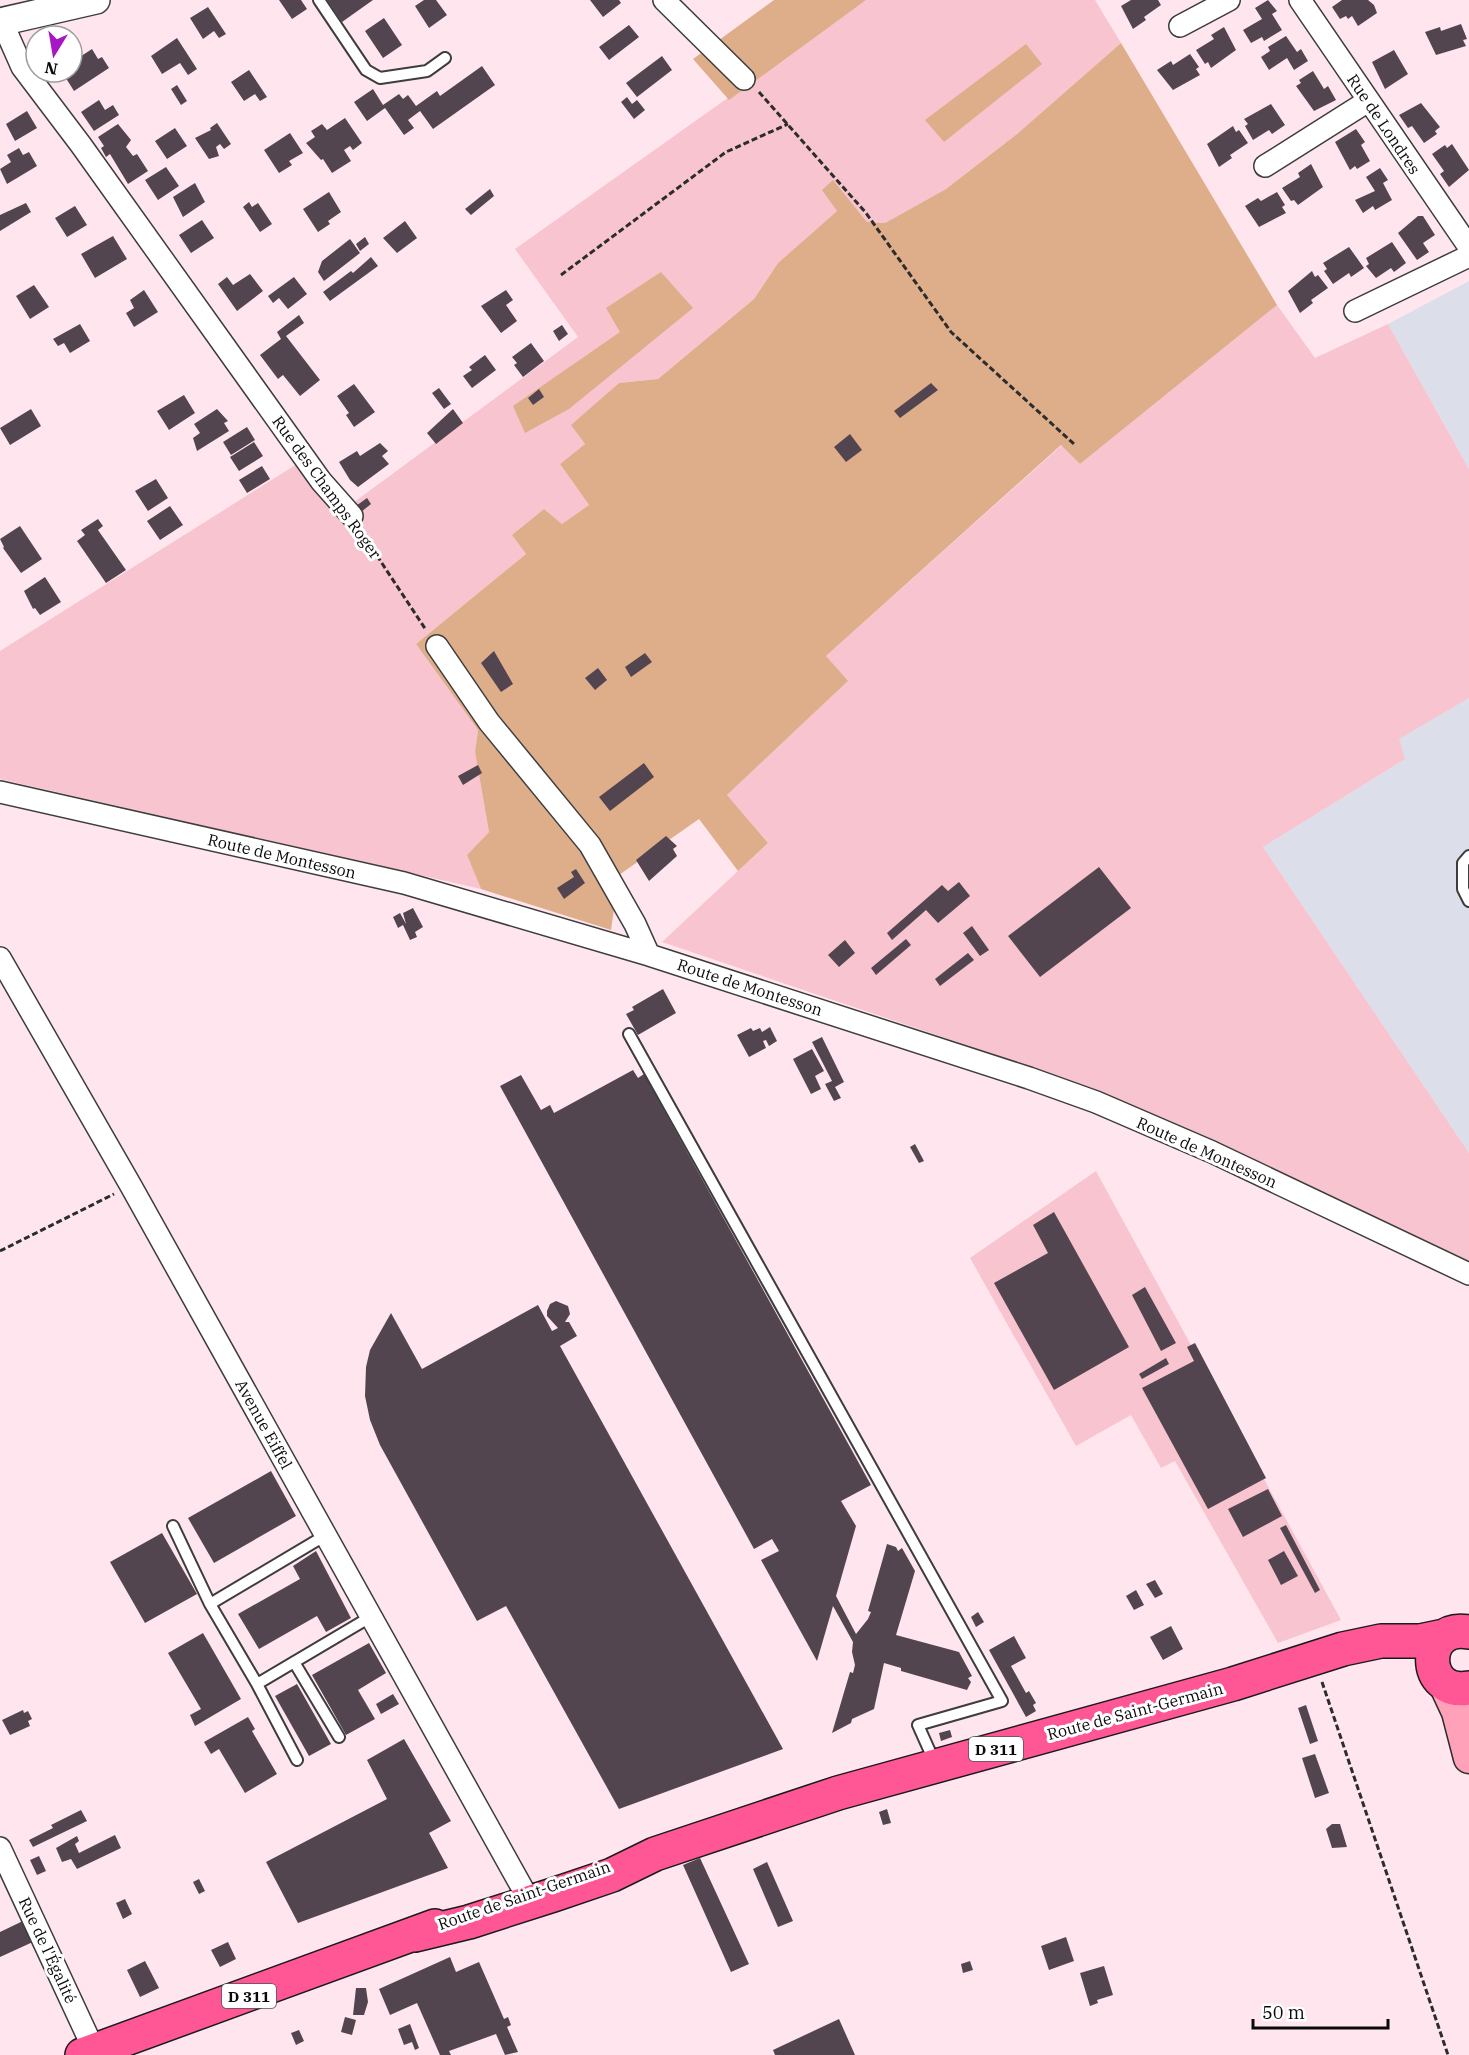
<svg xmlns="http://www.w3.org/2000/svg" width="1469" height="2055" viewBox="0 0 1469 2055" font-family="'IBM Plex Serif',serif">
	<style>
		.industrial { fill: #dcdfea }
		.farmland { fill: #f7c4cf }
		.forest { fill: #deae8b }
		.building { fill: #53454f }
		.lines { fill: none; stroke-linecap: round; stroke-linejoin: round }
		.service-casing { stroke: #3d3d3d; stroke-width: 14 }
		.minor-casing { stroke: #3d3d3d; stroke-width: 24 }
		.tertiary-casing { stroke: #3d3d3d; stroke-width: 30 }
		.secondary-casing { stroke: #2c2c2c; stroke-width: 33 }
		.primary-casing { stroke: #1b1b1b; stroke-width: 36 }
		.path { stroke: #2c2c2c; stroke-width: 3; stroke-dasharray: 6 3; stroke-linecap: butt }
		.service { stroke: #fff; stroke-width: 10 }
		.minor { stroke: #fff; stroke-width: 21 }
		.tertiary { stroke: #fff; stroke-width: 27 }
		.secondary { stroke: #ffa1b8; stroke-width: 30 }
		.primary { stroke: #ff5695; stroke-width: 33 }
		.labels { text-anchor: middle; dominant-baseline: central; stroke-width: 6; stroke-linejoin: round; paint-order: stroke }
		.shield { fill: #fff; stroke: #545454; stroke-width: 1.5 }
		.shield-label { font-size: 15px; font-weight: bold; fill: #0a0a0a }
		.street-label { font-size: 16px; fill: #0a0a0a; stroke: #fff }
	</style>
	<rect width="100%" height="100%" fill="#ffe6ee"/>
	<path class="industrial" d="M1469,281V469L1388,324Z
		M1469,698V1153L1263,847L1405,759L1398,739Z"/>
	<path class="farmland" d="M866,0H1095L1121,43L1017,134L946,189L885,223L867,222L833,181L837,211L778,263L754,299L658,379L619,383L572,425L585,444L560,464L589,505L562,524L544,509L512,535L526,554L416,644L478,730L475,752L489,832L467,855L481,889L0,779V651L297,464L324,501L338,514L578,337L515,249Z
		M1277,305L1315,358L1388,324L1469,469V698L1399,739L1405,759L1263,847L1469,1153V1261L1090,1087L662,942L768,843L727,795L847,682L826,656L1062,445L1080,464Z
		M1096,1171L1341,1620L1278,1643L1175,1461L1161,1468L1131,1415L1076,1446L970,1258Z"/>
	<path class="forest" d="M774,0H866L729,100L693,59Z
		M1121,43L1277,305L1080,464L1061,445L826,656L848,681L727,795L768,843L738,871L699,819L619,875L611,930L481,889L467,855L489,832L475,752L478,730L416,644L526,554L512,535L544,509L562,524L589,505L560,464L585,444L571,425L619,383L658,379L754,299L778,263L837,211L822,190L833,180L867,222L885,223L946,189L1017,134Z
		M1026,44L1042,64L944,142L925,120Z
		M661,272L693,308L569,409L525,433L513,406L620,332L606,308Z"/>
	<path class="building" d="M279,0H301L307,9L292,19Z
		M327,0H373L342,22Z
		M424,0H436L447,15L429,28L415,6Z
		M590,0H619L621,3L603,17Z
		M1131,0H1158L1161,5L1144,17L1146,20L1133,29L1121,6Z
		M1268,0L1277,11L1272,14L1282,30L1264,41L1262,37L1251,43L1243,30L1262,19L1255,8Z
		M1342,0H1368L1374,5L1377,13L1358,26L1352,16L1348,19L1346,16L1340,19L1332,7Z
		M208,7L226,34L219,38L214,31L203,39L190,18Z
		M384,18L402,45L383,58L365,31Z
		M1461,24L1467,39L1463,40L1466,46L1436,55L1425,32L1440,27L1441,31Z
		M629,25L639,37L609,60L599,47Z
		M1224,27L1236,50L1211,68L1208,62L1205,64L1196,50L1214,39L1211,35Z
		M1286,36L1297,52L1301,49L1308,61L1294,70L1287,58L1269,70L1261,57L1270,51L1268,47Z
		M177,38L197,69L188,75L180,63L162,74L151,56Z
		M92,49L98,59L102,57L109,68L74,91L62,72H72V62Z
		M1394,50L1408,74L1385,89L1372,62Z
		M1190,54L1199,67L1196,69L1200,75L1173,90L1157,70L1171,61L1173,65Z
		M662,56L672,70L637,97L626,83Z
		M482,66L495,85L433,129L420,111L408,120L414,128L404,135L385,108L367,121L354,102L373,89L383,105L399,94L403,99L408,95L416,106L437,91L440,96Z
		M249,70L267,97L260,101L255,94L244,101L231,82Z
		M1313,71L1324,89L1328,86L1336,100L1314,111L1296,86L1301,83L1299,80Z
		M177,85L187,101L181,105L171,89Z
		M627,97L632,104L637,100L645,110L634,119L621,102Z
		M99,100L105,110L113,105L119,115L94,131L81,112Z
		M1421,103L1440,127L1435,131L1437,134L1424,143L1412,126L1408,128L1399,115Z
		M1271,104L1285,125L1272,134L1269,130L1253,140L1245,126L1248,124L1244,119Z
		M27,111L37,128L15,141L6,124Z
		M345,118L362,143L353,150L350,146L344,150L351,161L332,173L323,159L321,160L306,143L315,137L311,131L322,124L327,130Z
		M217,123L231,144L224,149L220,144L216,147L219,156L209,159L195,138L211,130L210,128Z
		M118,124L131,140L126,147L133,156L137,154L148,171L128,184L110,154L106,157L101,148L104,146L98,137Z
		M1233,126L1236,132L1239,130L1248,143L1230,155L1232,158L1219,167L1207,144Z
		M175,128L187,146L167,159L155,141Z
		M1356,129L1365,142L1361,145L1370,161L1357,169L1355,166L1350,170L1335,142Z
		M290,133L303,153L289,161L292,165L279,173L264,150Z
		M1452,144L1469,170L1449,187L1440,174L1444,171L1432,154L1445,145L1447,148Z
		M19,148L23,155L29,152L37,166L7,184L0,169L11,162L7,155Z
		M1311,164L1323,187L1298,205L1294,200L1291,201L1282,188L1300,177L1298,173Z
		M166,167L179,186L158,200L145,180Z
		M1380,168L1388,180L1383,183L1392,200L1375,210L1373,206L1363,213L1355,200L1375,191L1366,177Z
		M195,183L205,202L183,217L173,197Z
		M490,189L494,196L471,215L465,209Z
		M329,192L341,212L328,221L330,224L318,232L303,209Z
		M1277,192L1285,205L1282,207L1286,213L1259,227L1245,206L1258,198L1261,201Z
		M249,202L252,207L258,203L272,224L260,232L243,207Z
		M26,203L31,212L0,231V215Z
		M75,206L87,225L67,237L55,218Z
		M1418,216H1423L1435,235L1423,243L1429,252L1417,260L1398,233Z
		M202,220L214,238L191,253L179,235Z
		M405,221L417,238L397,253L383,238Z
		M113,236L127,259L95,278L81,254Z
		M365,237L369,244L360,251L356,244Z
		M350,239L360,253L324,281L318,272L322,261Z
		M1392,242L1406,263L1394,272L1391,268L1376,278L1366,266L1369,264L1366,258Z
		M1349,247L1364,268L1351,277L1349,273L1333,284L1324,271L1327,269L1323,263Z
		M371,257L378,266L330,301L323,292L351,271L353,273Z
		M1312,271L1315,277L1318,275L1328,288L1311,300L1313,303L1300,313L1288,291Z
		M250,274L263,291L237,311L218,284L227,277L233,285Z
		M294,277L307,294L288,309L279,298L273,303L268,296Z
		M34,285L49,307L30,319L16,296Z
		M144,290L158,312L134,327L126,313L134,308L130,300Z
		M506,290L513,300L506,305L517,321L501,333L481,306Z
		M299,315L304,323L286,336L320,380L300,396L283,375L278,379L260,355L281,339L277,332Z
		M80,324L90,341L70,353L64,343L58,346L53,339Z
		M562,325L568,334L559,341L553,331Z
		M531,343L544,361L523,377L514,365L517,363L512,357Z
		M485,355L496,370L472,388L463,376L472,370L469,367Z
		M931,383L938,390L900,418L894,411Z
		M354,384L375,412L354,427L346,415L349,413L337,396Z
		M439,388L451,404L444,409L432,393Z
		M539,389L544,397L533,405L528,398Z
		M184,395L195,413L169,430L157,411Z
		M31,409L41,426L10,445L0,428Z
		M217,409L228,421L224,423L229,431L197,451L193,438L200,433L194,424Z
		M453,409L463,423L436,444L427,433Z
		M247,427L255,440L231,455L223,442Z
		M850,434L862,450L846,462L834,447Z
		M254,442L263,456L239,471L230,457Z
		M380,443L388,451L382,456L389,464L358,487L350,480L339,462L357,451L360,456Z
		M262,466L270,479L247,493L239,480Z
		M156,479L168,498L148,511L135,491Z
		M367,498L371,504L361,512L356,506Z
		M170,506L183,525L160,540L147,521Z
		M98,519L103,526L98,530L126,570L106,583L77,541L85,535L81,530Z
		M20,526L42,559L21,573L3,548L4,547L0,539Z
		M45,577L61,602L40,615L35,608L33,609L24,591Z
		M494,651L513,684L501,692L481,663Z
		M645,653L652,662L631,677L625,667Z
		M598,668L607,680L595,690L585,678Z
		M644,763L654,777L610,811L599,797Z
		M478,765L482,773L463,785L458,776Z
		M666,836L677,846L673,849L677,856L649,881L636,860Z
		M1099,867L1131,908L1040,977L1008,936Z
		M576,869L585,883L564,899L557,888L574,877L571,872Z
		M959,882L970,896L938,923L926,910L892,940L887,933L942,885L948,891Z
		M413,908L423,927L415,932L417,937L410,940L403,925L398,928L393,917L400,913L406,924L403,913Z
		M972,926L989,950L980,956L963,933Z
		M906,939L911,945L876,975L871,968Z
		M845,940L855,953L839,967L828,955Z
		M968,953L974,960L940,986L935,979Z
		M663,989L676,1013L638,1035L626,1014L634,1010L632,1007Z
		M770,1027L777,1041L769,1046L766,1040L763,1041L766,1048L749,1057L737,1035L751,1028L753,1031L760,1028L762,1032Z
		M822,1037L844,1082L835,1087L841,1098L834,1101L825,1084L832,1081L812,1042Z
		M812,1049L824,1071L815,1076L821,1089L811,1094L793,1059Z
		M633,1070L638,1078L644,1074L871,1485L841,1501L856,1526L836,1596L856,1634L868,1619L871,1612L868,1611L887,1544L896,1547L898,1551L902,1548L915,1571L896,1635L959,1652L972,1676L968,1678L971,1682L967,1690L901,1671V1668L884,1663L874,1709L852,1719L851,1723L832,1733L850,1672L853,1673L855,1665L852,1652L853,1642L833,1606L817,1661L761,1560L779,1551L772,1539L754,1549L500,1086L521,1075L541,1110L550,1105L554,1113Z
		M915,1144L924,1161L919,1163L910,1147Z
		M1054,1212L1129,1347L1054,1390L994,1283L1048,1253L1033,1225Z
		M1145,1287L1176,1343L1161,1351L1132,1295Z
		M556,1301L568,1306L570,1314L565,1322H569L577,1336L560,1346L783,1749L619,1809L506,1606L477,1621L380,1445L370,1420L365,1396L366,1367L370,1350L391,1313L422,1369L538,1305L552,1331L558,1328L547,1316V1311L550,1304Z
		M1195,1343L1266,1478L1208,1509L1142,1388L1194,1361L1187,1347Z
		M1166,1358L1169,1364L1142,1379L1139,1374Z
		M271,1471L296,1516L214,1563L188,1518Z
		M1268,1489L1282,1516L1243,1537L1228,1509Z
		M1286,1525L1320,1590L1315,1593L1280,1528Z
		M162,1533L197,1594L145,1623L110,1562Z
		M316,1551L351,1618L326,1632L317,1616L259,1649L238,1614L300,1579L293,1566Z
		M1284,1551L1298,1576L1281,1585L1268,1560Z
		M1155,1580L1163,1594L1155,1598L1146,1584Z
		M1136,1590L1144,1605L1134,1610L1126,1596Z
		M978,1612L984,1622L976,1627L971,1617Z
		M1171,1626L1183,1649L1163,1660L1150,1637Z
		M203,1633L241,1699L195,1726L190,1715L201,1709L168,1653Z
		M1014,1636L1026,1658L1011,1666L1026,1693L1029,1691L1036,1703L1033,1705L1036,1711L1026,1717L989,1650Z
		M369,1643L386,1673L358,1690L375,1719L346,1735L312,1675Z
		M297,1684L331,1744L309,1756L275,1696Z
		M393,1694L399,1704L381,1714L376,1704Z
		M1306,1705L1318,1741L1310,1744L1298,1708Z
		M23,1710L24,1713L28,1711L32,1719L28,1721L30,1726L10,1735L2,1720Z
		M248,1717L255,1729L252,1731L277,1774L245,1793L219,1749L211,1754L204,1742Z
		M950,1730L952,1737L941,1741L939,1733Z
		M404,1739L451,1821L429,1833L448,1868L298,1923L266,1862L387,1799L367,1760Z
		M1315,1754L1329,1793L1315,1798L1302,1758Z
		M887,1809L891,1823L883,1825L879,1812Z
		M81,1810L87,1821L33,1847L29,1840L53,1828L51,1825Z
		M1332,1824H1340L1347,1847L1332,1848L1326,1829Z
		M115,1835L121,1848L77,1869L71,1859L62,1862L56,1848L77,1836L79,1841L75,1844L79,1853Z
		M39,1856L46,1871L37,1875L30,1860Z
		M700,1858L749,1964L731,1972L683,1865Z
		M767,1862L793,1921L778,1927L753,1869Z
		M199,1879L205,1891L199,1894L193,1882Z
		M125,1899L132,1914L123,1919L116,1903Z
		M25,1920L35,1941L0,1957V1932Z
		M1066,1937L1074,1961L1049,1970L1041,1946Z
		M228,1942L236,1959L220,1967L211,1950Z
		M450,1957L456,1972L479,1962L504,2019L508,2017L511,2025L507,2027L518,2052L505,2055L496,2034L449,2051L451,2055H440L417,2003L390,2015L379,1989Z
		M145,1961L159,1988L140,1997L127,1970Z
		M970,1961L973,1970L963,1973L961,1964Z
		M1104,1966L1113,1995L1097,2000L1098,2003L1090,2006L1080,1973Z
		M356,1988H366L368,2002L364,2015H353Z
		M345,2017L356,2020L352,2035L341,2032Z
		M839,2019L855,2055H775L773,2050Z
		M410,2024L419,2048L415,2050L412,2042L404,2045L398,2029Z
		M299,2030L304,2041L296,2045L291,2033Z"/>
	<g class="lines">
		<g class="service-casing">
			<path id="service" d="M319,0L366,70L380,78L427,71L445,58
				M1469,856L1463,863V889L1469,901
				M629,1034L1002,1701L918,1725L935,1763
				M173,1526L210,1604
				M326,1535L210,1604L257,1684L372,1616
				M294,1662L339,1737
				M257,1684L297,1760"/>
		</g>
		<g class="minor-casing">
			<path id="minor" d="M664,0L744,79
				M1300,0L1469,247
				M2,22L22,67L81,145L321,481L352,516
				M1180,26L1229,0
				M1265,166L1368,101
				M1355,311L1469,256
				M437,646L489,722L590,845L635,924L649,955
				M0,792L404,883L649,955L1029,1078L1096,1102L1212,1152L1469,1274
				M0,958L131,1186L524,1891
				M0,1848L95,2052"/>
		</g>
		<g class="tertiary-casing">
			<path id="tertiary" d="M0,22L96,0"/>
		</g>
		<g class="secondary-casing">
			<path id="secondary" d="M1443,1682L1457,1712L1469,1758"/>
		</g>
		<g class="primary-casing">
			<path id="primary" d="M1469,1632C1420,1623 1421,1697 1469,1688
				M415,1935L469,1922L553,1895L612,1875L655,1854L838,1793L1233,1684L1343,1649L1381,1641H1420L1444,1636
				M82,2055L435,1926"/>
		</g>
		<path class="path" d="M759,92L866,213L951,332L1074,444
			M561,275L726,152L788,124
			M362,533L426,630
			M0,1251L114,1194
			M1322,1682L1448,2055"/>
		<use href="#service" class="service"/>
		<use href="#minor" class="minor"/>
		<use href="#tertiary" class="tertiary"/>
		<use href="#secondary" class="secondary"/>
		<use href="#primary" class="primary"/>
	</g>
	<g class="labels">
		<g class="shield">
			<rect x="969" y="1737" width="54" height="24" rx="4.5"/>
			<rect x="222" y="1984" width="54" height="24" rx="4.5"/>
		</g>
		<g class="shield-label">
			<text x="996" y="1749">D 311</text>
			<text x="249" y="1996">D 311</text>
		</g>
		<g class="street-label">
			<text transform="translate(1384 124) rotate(56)">Rue de Londres</text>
			<text transform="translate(327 487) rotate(54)">Rue des Champs Roger</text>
			<text transform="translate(282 856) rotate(13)">Route de Montesson</text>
			<text transform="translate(750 987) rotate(18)">Route de Montesson</text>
			<text transform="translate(1207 1152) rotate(24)">Route de Montesson</text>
			<text transform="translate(264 1424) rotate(61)">Avenue Eiffel</text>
			<text transform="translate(1135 1711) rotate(-15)">Route de Saint-Germain</text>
			<text transform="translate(524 1895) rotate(-19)">Route de Saint-Germain</text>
			<text transform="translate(48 1950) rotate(65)">Rue de l'Égalité</text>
		</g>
	</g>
	<g transform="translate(54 54) rotate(191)"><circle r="28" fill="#ffffff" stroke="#9d9d9d" stroke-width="1.5"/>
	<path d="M0-4.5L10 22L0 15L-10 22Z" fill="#a616c5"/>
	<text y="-9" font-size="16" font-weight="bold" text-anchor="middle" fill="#0a0a0a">N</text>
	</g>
	<path d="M1253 2019v9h135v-9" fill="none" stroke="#0a0a0a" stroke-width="3"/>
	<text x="1262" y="2019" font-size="18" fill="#0a0a0a" stroke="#ffffff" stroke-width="4.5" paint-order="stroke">50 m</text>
</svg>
